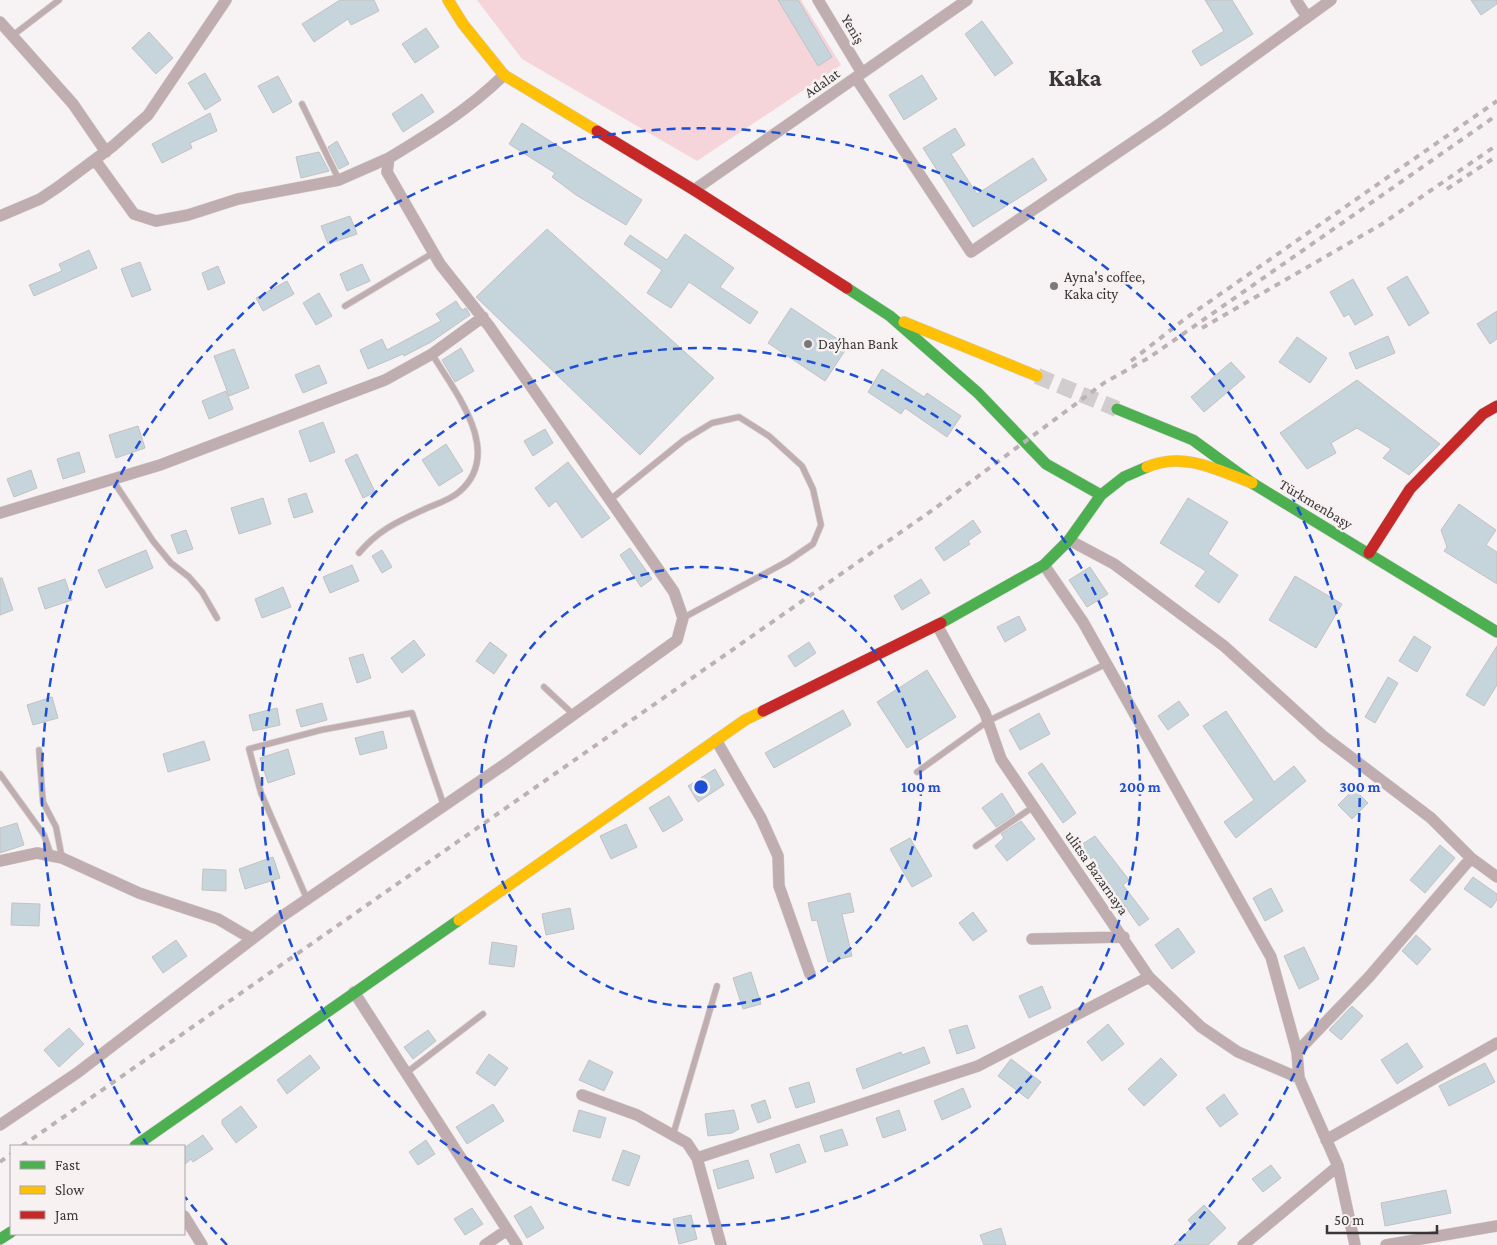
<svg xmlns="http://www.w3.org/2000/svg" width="1497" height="1245" viewBox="0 0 1497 1245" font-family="'Crimson Pro',serif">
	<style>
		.green { fill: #f5d5da }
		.building { fill: #c6d4db; stroke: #c3c2c2 }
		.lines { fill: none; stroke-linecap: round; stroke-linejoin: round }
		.secondary-tunnel { stroke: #d1cccd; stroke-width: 16; stroke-dasharray: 16 8; stroke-linecap: butt }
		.lane-casing { stroke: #d0cdce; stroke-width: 7 }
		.street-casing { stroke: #d0cdce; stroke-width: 12 }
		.fast-casing { stroke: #d0cdce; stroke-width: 12 }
		.slow-casing { stroke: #d0cdce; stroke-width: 12 }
		.jam-casing { stroke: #d0cdce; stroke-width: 12 }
		.lane { stroke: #bfadb0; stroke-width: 5.5 }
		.street { stroke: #bfadb0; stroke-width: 11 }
		.fast { stroke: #4caf50; stroke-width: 11 }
		.slow { stroke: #ffc107; stroke-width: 11 }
		.jam { stroke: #c62828; stroke-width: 11 }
		.rail { stroke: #bcb2b4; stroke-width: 4; stroke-dasharray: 6 6; stroke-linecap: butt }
		.ring { fill: none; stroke: #1d4ed8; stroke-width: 2.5; stroke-dasharray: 9 6 }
		.poi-dot { fill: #7b7878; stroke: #f8f1f2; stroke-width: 2 }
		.labels { text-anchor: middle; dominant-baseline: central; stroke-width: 5; stroke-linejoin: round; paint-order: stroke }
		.street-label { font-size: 15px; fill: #383636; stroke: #f8f1f2 }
		.poi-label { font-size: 15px; fill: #383636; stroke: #f8f1f2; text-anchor: start }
		.town-label { font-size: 25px; font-weight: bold; fill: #383636; stroke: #f8f1f2 }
		.centre { fill: #1d4ed8; stroke: #f8f1f2; stroke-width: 2.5 }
		.ring-label { font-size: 15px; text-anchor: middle; font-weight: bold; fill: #1d4ed8; stroke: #f8f1f2; stroke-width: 5; stroke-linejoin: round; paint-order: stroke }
	</style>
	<rect width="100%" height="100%" fill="#f7f2f3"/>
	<path class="green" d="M477,0H801L841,65L697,161L522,59Z"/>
	<path class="building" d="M340,0H374L379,11L351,25L348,19L314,42L302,24Z
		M778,0H798L832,57L818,66Z
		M1205,0H1232L1253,34L1201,66L1192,51L1224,31Z
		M1471,0H1497V4L1481,15Z
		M982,21L1013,63L995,76L965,34Z
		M426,28L439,47L415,63L402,44Z
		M149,32L173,58L156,74L132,48Z
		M205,73L221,100L205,110L188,83Z
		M922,75L937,99L904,120L889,95Z
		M278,76L292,102L273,113L258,86Z
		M422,94L434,112L403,132L392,114Z
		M210,113L217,131L190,143L192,148L162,163L152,144Z
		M522,123L642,200L626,225L576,195L552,177L555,173L509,144Z
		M955,128L965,145L951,154L977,194L1033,158L1047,180L973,227L923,148Z
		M337,141L349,164L339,169L328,147Z
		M319,152L329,171L301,178L296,157Z
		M350,216L357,234L328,244L321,226Z
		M547,229L714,378L640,455L476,297Z
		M685,234L734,268L720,287L758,312L750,324L689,282L671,308L647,293L662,270L624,244L630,235L667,260Z
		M89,250L97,268L34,296L29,285L62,271L59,264Z
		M140,262L151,290L132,297L121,269Z
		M362,264L370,281L347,291L340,274Z
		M218,266L225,283L208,290L202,273Z
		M1407,276L1429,313L1409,326L1387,288Z
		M1353,279L1373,315L1355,325L1349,314L1344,317L1330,292Z
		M287,281L294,294L263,311L256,298Z
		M319,293L332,316L316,325L303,303Z
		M456,301L462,310L466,308L470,315L431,342L404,356L403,354L368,369L360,350L382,339L387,350L441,321L436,314Z
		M791,308L848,346L825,381L768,343Z
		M1497,311V339L1490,344L1477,324Z
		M1388,336L1395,353L1356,369L1349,353Z
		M1297,337L1327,358L1310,383L1279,362Z
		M461,348L474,371L455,382L442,360Z
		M234,349L249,388L229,396L214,356Z
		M1231,362L1245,377L1204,412L1191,397Z
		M319,365L327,383L303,393L295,375Z
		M882,369L924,397L927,393L961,416L947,437L905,408L901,414L868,392Z
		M1357,380L1440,444L1409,475L1383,458L1391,449L1357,428L1331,443L1336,453L1307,469L1280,433Z
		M226,391L233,409L209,419L202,401Z
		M323,422L335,452L310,462L299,431Z
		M138,426L145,448L116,458L109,435Z
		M545,429L553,443L533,456L524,441Z
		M446,444L463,471L439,486L422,460Z
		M79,452L85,472L63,479L57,459Z
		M357,454L375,492L363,498L345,460Z
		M568,462L610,518L582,538L556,501L549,507L535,488Z
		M31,470L37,488L14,497L7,479Z
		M306,493L313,512L294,518L288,499Z
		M263,498L271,524L239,534L231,508Z
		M1188,498L1228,522L1208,554L1238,575L1219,603L1195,586L1206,571L1160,543Z
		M1459,504L1496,530L1486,545L1497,552V584L1444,551L1447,547L1441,530Z
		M973,520L981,532L968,541L970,544L944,561L935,548Z
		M186,530L193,549L178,554L171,535Z
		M630,548L652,579L641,587L620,555Z
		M146,550L153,568L106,588L98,570Z
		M382,550L392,567L382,573L372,556Z
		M352,565L359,581L330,593L323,577Z
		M1090,567L1108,594L1087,607L1069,580Z
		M1295,576L1342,604L1316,648L1269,620Z
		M0,578H2L13,610L0,615Z
		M65,579L72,600L45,609L38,588Z
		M921,579L930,593L902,610L894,596Z
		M283,587L291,607L262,618L255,599Z
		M1019,616L1026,630L1005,642L997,627Z
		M1414,636L1431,647L1417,672L1399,661Z
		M414,640L425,655L402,673L391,658Z
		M490,642L507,655L494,674L476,661Z
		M809,642L816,653L795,667L788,656Z
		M1497,646V685L1484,706L1466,695Z
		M363,654L371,678L357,683L349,658Z
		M927,670L956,717L907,748L877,702Z
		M1388,677L1398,683L1375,723L1365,717Z
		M52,697L58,718L33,725L27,705Z
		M1179,701L1189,715L1168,730L1158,716Z
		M322,703L327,720L301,727L296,710Z
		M277,708L280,725L253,731L249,715Z
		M843,710L851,725L774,768L765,753Z
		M1226,711L1274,782L1294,766L1306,781L1236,838L1224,822L1254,800L1203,726Z
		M1039,713L1050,734L1020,750L1009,730Z
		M383,731L387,748L360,755L355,738Z
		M204,741L210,760L168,772L163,754Z
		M288,749L295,774L268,783L260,758Z
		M1042,763L1076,813L1063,823L1028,773Z
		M715,769L724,785L698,802L688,786Z
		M1354,789L1368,803L1352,819L1338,805Z
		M1002,793L1015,814L996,827L982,808Z
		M669,796L683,820L663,832L649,808Z
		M1021,821L1035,839L1007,861L995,846L1004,838L1001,834Z
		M17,823L24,845L0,853V828Z
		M626,824L637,847L611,859L600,836Z
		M1095,836L1129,880L1123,885L1149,919L1139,926L1081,845Z
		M910,838L932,876L912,887L890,849Z
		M1440,845L1455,858L1425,893L1410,880Z
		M273,857L280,878L245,889L239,869Z
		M203,869L226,870V891L202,890Z
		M1473,877L1497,894V900L1491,908L1464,889Z
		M1271,888L1283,911L1265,921L1253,898Z
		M850,893L854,912L842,914L852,956L828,962L817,920L812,921L808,903Z
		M12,903L40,904L39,926L11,925Z
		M570,908L574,929L546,935L542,914Z
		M973,912L987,931L973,941L959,923Z
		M1178,928L1195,952L1172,969L1155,945Z
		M1416,935L1431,949L1417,965L1402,951Z
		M176,940L187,956L163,973L152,957Z
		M492,942L517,946L514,967L489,964Z
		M1304,947L1319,979L1299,989L1284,956Z
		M751,972L761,1004L743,1009L733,978Z
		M1042,986L1051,1008L1029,1018L1019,996Z
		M1352,1006L1363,1016L1341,1040L1329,1030Z
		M1108,1024L1124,1044L1102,1061L1087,1042Z
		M967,1025L975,1048L957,1054L949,1030Z
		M69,1028L84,1044L59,1067L44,1050Z
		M428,1030L436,1041L413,1059L404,1047Z
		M1407,1043L1423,1067L1397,1084L1381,1060Z
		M924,1047L930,1063L863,1089L856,1069L901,1052L902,1055Z
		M489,1054L508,1068L495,1086L476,1073Z
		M310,1055L320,1068L287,1094L277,1080Z
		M1161,1058L1177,1075L1144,1106L1128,1089Z
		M1011,1059L1041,1082L1028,1099L998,1076Z
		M589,1060L613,1072L604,1091L579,1080Z
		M1485,1063L1495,1082L1449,1106L1439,1086Z
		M809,1082L815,1102L796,1108L789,1088Z
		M963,1088L971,1107L942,1120L934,1101Z
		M1224,1094L1238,1114L1220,1127L1206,1108Z
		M765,1100L771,1118L758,1123L751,1105Z
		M493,1104L504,1121L467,1144L456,1127Z
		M241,1106L257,1127L236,1143L222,1124V1120Z
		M579,1110L606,1118L600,1138L573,1131Z
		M734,1110L739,1129L732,1133L708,1136L705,1114Z
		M899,1110L906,1130L883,1138L876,1118Z
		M842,1129L848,1145L825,1152L820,1136Z
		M203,1135L213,1149L193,1162L191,1159L184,1165V1148Z
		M426,1140L435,1154L418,1165L409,1152Z
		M799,1144L806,1162L776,1173L770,1154Z
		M623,1150L640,1156L629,1186L612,1180Z
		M748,1160L754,1178L718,1189L713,1170Z
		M1271,1165L1281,1178L1263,1192L1252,1179Z
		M1446,1190L1451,1213L1385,1226L1381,1203Z
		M1204,1205L1226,1228L1208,1245H1174L1193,1226L1188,1220Z
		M531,1206L544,1228L527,1238L514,1216Z
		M472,1208L483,1224L465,1235L454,1219Z
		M691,1215L697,1239L679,1244L673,1219Z
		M1001,1228L1006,1245H984L980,1235Z"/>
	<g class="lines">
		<path class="secondary-tunnel" d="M1037,376L1117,409"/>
		<g class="lane-casing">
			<path id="lane" d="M12,36L59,0
				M302,104L339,180
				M345,306L433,253
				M112,479L153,541L171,563L189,577L202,592L217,618
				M611,499L684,440L712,423L739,417L769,436L802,466L813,489L821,525L813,544L788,561L683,618
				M359,553C378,530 399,521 425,509C436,504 450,500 459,492C505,453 455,392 432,354
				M544,687L574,715
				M39,750L43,802L56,827L62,858
				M917,772L988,721L1106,664
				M0,774L44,835L51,855
				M976,846L1033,807
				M307,899L261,793L249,749L321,730L412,713L444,806
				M406,1073L483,1014
				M673,1135L717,986"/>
		</g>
		<g class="street-casing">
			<path id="street" d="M818,0L862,73
				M1296,0L1307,17
				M0,22L73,104L106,152
				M856,78L971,252L1164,121L1331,0
				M95,160L134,214L156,221L188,215L238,199L339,180L389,158
				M694,190L967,0
				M0,216L40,199L58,187L113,146L148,115L226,0
				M0,513L160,465L385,380L432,354L483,317
				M1069,540L1114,564L1224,646L1323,736L1431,818L1471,858L1497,877
				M1044,565L1083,622L1271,957L1297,1052L1299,1078L1338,1166L1355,1245
				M937,625L985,713L1001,759L1149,977L1201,1027L1238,1052L1299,1078
				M716,740L761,818L778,856L779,886L810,974
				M0,861L37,853L62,858L139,893L218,919L252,939
				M1032,939L1124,937
				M354,992L517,1245
				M1297,1052L1369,977L1471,858
				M582,1095L637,1115L687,1143L697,1158L721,1245
				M0,1125L77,1073L281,917L508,762L677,640L683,618L674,592L489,326L440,264L387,172L389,158C432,132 468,110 504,75
				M1326,1140L1497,1043
				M697,1158L978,1066L1149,977
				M184,1216L202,1245
				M485,1245L507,1230
				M1243,1245L1338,1166
				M1386,1245L1497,1226"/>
		</g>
		<g class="fast-casing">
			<path id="fast" d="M847,288L890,316L978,393L1046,464L1101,495
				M1117,409L1193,440L1252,483L1497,632
				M941,623L1044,565L1069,540L1101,495L1124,477L1147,467
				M135,1146L459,920
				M0,1239L11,1232"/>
		</g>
		<g class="slow-casing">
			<path id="slow" d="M448,0L463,24L504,75L597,131
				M904,322L1037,376
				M1147,467C1183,451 1218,470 1252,483
				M459,920L745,720L763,711"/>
		</g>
		<g class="jam-casing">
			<path id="jam" d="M597,131L694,190L847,288
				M1369,553L1410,489L1483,414L1497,406
				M763,711L941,623"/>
		</g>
		<use href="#lane" class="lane"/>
		<use href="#street" class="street"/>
		<use href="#fast" class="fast"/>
		<use href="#slow" class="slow"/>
		<use href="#jam" class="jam"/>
		<path class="rail" d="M1447,189L1497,156
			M1202,328L1382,224L1497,145
			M1131,361L1186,318L1497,101
			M22,1146L934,509L1104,383L1150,357L1497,115
			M0,1162L11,1154"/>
	</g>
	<g class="ring">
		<circle cx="701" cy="787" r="220"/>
		<circle cx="701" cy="787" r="439"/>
		<path d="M227 1245A659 659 0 0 1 185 1197M148 1146A659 659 0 1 1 1175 1245"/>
	</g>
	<g class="poi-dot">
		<circle cx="1054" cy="286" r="5"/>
		<circle cx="808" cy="344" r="5"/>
	</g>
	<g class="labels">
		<g class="street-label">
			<text transform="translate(853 29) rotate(59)">Yeniş</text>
			<text transform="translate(822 83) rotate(-35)">Adalat</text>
			<text transform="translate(1316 504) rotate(31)">Türkmenbaşy</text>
			<text transform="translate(1097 873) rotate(55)">ulitsa Bazarnaya</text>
		</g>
		<g class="poi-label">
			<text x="1064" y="277">Ayna's coffee,<tspan x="1064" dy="17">Kaka city</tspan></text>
			<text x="818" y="344">Daýhan Bank</text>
		</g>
		<g class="town-label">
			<text x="1075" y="77">Kaka</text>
		</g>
	</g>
	<circle cx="701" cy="787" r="8" class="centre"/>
	<g class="ring-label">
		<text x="921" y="792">100 m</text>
		<text x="1140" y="792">200 m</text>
		<text x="1360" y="792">300 m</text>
	</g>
	<rect x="10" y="1145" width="175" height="90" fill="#f8f1f2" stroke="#aba6a7"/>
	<rect x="20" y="1161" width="25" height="8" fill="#4caf50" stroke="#aba6a7"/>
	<text x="55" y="1170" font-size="15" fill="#383636">Fast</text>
	<rect x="20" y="1186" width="25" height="8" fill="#ffc107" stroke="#aba6a7"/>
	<text x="55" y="1195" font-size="15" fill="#383636">Slow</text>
	<rect x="20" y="1211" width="25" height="8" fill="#c62828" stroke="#aba6a7"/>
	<text x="55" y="1220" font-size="15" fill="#383636">Jam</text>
	<path d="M1327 1225v8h110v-8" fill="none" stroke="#383636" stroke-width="2.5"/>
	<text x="1334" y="1225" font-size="15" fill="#383636" stroke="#f8f1f2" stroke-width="4" paint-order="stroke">50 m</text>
</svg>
